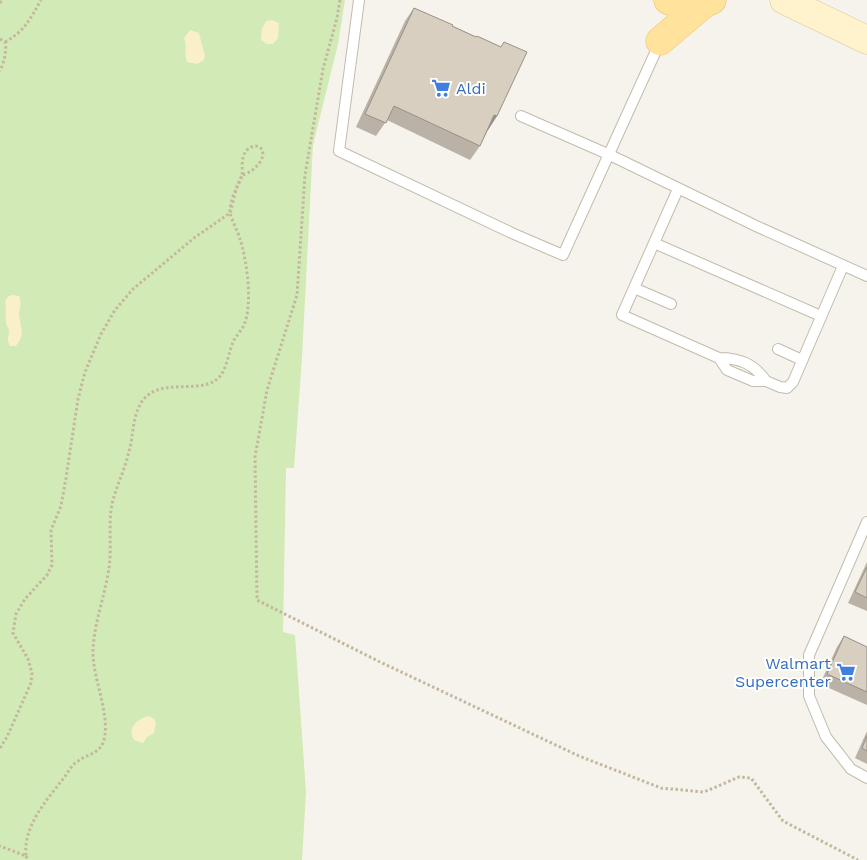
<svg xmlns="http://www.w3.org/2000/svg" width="867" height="860" viewBox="0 0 867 860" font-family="'Work Sans',sans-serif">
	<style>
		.green { fill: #d2eab5 }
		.sand { fill: #f9efc9 }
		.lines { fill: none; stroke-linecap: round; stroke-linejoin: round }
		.lane-casing { stroke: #c2bbae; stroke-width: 12 }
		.secondary-casing { stroke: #d6c79b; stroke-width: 29 }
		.primary-casing { stroke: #e6c16a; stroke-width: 29 }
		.path { stroke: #c4b79f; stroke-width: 3; stroke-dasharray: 2.5 2.5; stroke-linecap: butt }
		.lane { stroke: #fff; stroke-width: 10 }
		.secondary { stroke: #fff3cd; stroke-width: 28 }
		.primary { stroke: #ffe39c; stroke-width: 28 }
		.wall { fill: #bab2a6 }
		.shaded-wall { fill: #979187 }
		.building { fill: #d8cfc1; stroke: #979187 }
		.labels { text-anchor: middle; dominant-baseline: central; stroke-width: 4; stroke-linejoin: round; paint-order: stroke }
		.shop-label { font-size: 16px; fill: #366cbe; stroke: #fff; text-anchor: start }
	</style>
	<rect width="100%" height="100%" fill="#f6f3ec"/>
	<path class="green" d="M0,0H345L338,44L313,145L302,357L294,468H286L283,632L295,635L306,792L302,860H0Z"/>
	<path class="sand" d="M272,20L279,23L278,38L273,44H267L261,40L262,29L266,21Z
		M190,30L199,33L205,56L204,60L197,64L187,62C184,54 187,46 184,38Z
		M13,295L19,296C22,303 20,307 19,313C19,326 27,332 16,346H10C6,339 9,337 9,330C8,327 6,325 6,322C5,314 7,309 5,301L9,296Z
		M149,716L154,719L156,723L154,733L147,737L143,743L134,740C126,729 138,718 149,716Z"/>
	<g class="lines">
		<g class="lane-casing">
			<path id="lane" d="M359,0L339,151L514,234L563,255L660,42
				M521,116L610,155L756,226L867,276
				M678,189L622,315L719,358L727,370L753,381H766L780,387L787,388L793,382L843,266
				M654,243L821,316
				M634,288L671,304
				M778,349L802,360
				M719,358C740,358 754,364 766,381
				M867,522L809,655V696L826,737L851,769L867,778"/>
		</g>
		<g class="secondary-casing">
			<path id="secondary" d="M784,0L867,40"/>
		</g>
		<g class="primary-casing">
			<path id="primary" d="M668,0C683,7 697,7 712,0
				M660,41L705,3"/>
		</g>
		<path class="path" d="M340,0L337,18L323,69L305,175L297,295L267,390L255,457L257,600L378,661L579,756L661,788L704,792L739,777L751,778L783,821L858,860
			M0,3L2,0
			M0,39L5,42C7,51 4,62 0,71
			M5,42C25,31 30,19 41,0
			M0,748L7,737L31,683L32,673L28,659L13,633L16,614L25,599L47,575L52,565L51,530L61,506L66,478L78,399L85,372L101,334L115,310L133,289L194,238L230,213C232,207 233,200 235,194C236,188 240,182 242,176C243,167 240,158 247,150C255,142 266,147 262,158C259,166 249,174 242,175C238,184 229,203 230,213C231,218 238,232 240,239C247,261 253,304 244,325C241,331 236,336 233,342C229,352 227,366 221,375C205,396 167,378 147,396C143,399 140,404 138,409C132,423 133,440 128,455C124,472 116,487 112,504C108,525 112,547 109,568C105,598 89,635 94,665C97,687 111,723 103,743C98,754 86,755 78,761C71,765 68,773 63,779C46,801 23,826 26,856L0,846
			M26,856L28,860"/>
		<use href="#lane" class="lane"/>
		<use href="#secondary" class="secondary"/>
		<use href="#primary" class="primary"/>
	</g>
	<path class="wall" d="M414,8L476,37L501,47L504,42L497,116L488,130L480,146L470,160L387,120L376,136L356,127L405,21Z
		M867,562V611L848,603Z
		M844,636L867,647V705L820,684L837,647Z
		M867,731V764L855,758Z"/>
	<path class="shaded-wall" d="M494,115L497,116L488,130L485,129Z"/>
	<path class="building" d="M414,8L453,25L452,26L476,37L477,36L501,47L504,42L527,52L497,116L494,115L480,146L394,106L386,123L365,114Z
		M867,567V598L855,592Z
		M844,636L867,647V692L827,674Z
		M867,736V751L862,748Z"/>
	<defs>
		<g id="supermarket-bare" transform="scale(1.5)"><path d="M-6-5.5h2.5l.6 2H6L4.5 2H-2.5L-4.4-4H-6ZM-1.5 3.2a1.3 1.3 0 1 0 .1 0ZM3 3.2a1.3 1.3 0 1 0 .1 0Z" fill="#3f7fe0" stroke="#fff" stroke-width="2.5" paint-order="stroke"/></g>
	</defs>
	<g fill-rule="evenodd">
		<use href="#supermarket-bare" x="441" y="88"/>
		<use href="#supermarket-bare" x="846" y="672"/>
	</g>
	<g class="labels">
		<g class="shop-label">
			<text x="456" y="88">Aldi</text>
			<text x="831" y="663" text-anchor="end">Walmart<tspan x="831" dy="18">Supercenter</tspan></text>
		</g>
	</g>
</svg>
